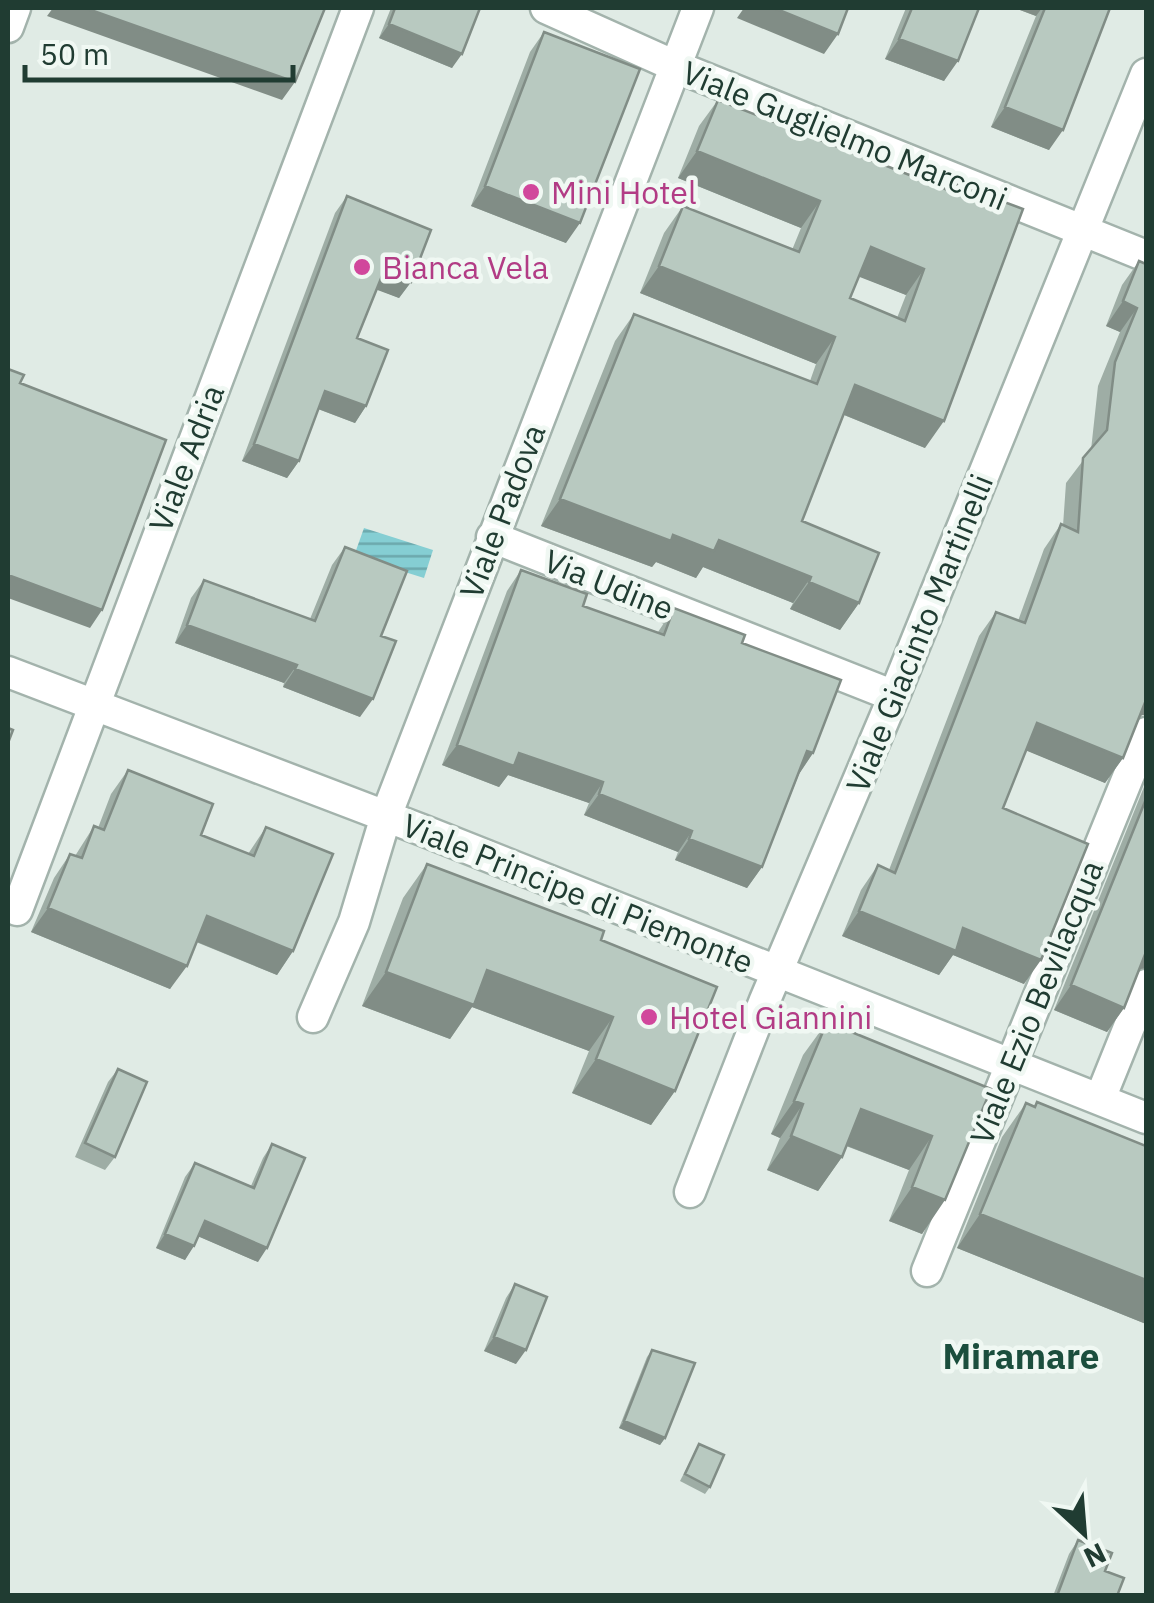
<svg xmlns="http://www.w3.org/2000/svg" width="1154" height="1603" viewBox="0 0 1154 1603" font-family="'IBM Plex Sans',sans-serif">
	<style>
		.water { fill: url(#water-rules) }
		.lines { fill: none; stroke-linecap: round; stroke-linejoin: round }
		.minor-casing { stroke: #a3b3ac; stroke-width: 35 }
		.minor { stroke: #fff; stroke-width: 30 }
		.wall { fill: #9eada5; fill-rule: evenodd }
		.shaded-wall { fill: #818d86 }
		.building { fill: #b8c9c0; stroke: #818d86; stroke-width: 2.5; fill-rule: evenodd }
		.hotel-dot { fill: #d1479c; stroke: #f0f8f3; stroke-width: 4 }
		.labels { text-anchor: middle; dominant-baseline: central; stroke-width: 9; stroke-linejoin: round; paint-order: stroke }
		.street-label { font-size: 32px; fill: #203c32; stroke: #f0f8f3 }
		.hotel-label { font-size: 32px; fill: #b23c85; stroke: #f0f8f3; text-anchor: start }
		.neighbourhood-label { font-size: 35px; font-weight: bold; fill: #1b4e3d; stroke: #f0f8f3 }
	</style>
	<defs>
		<pattern id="water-rules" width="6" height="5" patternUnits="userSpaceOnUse" patternTransform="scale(2.5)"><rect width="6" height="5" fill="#85ced3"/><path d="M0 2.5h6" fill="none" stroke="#6ca8ac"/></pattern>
	</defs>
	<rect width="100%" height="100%" fill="#e0ebe5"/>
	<path class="water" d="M364,528L433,550L424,578L354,556Z"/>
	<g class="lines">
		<g class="minor-casing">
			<path id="minor" d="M546,8L675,66L1146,256
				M8,27L15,8
				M492,537L894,696
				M8,672L422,830L1146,1118
				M17,910L358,8
				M313,1017L354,922L386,816L698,8
				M1100,1099L1146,985
				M690,1192L765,1000L894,696L1146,74
				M927,1271L1146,733"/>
		</g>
		<use href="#minor" class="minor"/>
	</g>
	<path class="wall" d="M391,8H478L452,68L379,38Z
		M906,8H979L944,81L885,59Z
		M1015,8H1110L1049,150L991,127L1036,16Z
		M544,32L566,243L471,206L530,52Z
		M718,100L951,191L956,184L925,448L844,415L802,521L859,603L840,630L790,609L793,603L703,567L696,578L656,562L652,567L541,526L615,341L634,314L810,381L816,364L640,293L664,233L683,206L792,250L801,228L678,178L699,126ZM859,276L906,295L897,318L850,298Z
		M347,196L411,282L399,298L377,289L357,338L366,406L355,423L318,409L299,461L287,478L242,461L335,213Z
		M1139,261L1146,264V715H1142L1140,717L1123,758L1105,783L1026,750L1003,808L1024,984L953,955L939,975L842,936L861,890L878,865L889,870L979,636L996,612L1018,621L1044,549L1061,524L1063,526L1066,483L1091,450L1098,386L1120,332L1106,326L1122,285Z
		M345,547L381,636L360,717L283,687L284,683L175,643L191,598L204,580L310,619L332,565Z
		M521,570L583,606L658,632L674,608L742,643L813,753L799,774L762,867L747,888L675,860L678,852L584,815L589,803L508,775L499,787L442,765L507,591Z
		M128,770L201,835L248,854L266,827L293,951L277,975L196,942L170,989L31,932L54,878L70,854L75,856L94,826L98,828L111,794Z
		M1146,782V968L1140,969L1124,1008L1107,1032L1054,1010Z
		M427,864L601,940L675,1091L651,1125L572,1093L589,1051L472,1007L450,1039L362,1006L403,898Z
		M827,1022L991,1089L922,1234L889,1221L909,1170L846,1146L842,1157L818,1191L767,1170L780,1138L771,1134L803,1055Z
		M118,1069L115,1157L105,1170L75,1157L108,1082Z
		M1037,1102L1146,1146V1324L957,1248L1002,1137L1026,1103L1034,1106Z
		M272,1144L258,1262L198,1236L185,1260L156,1248L185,1177L195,1163L251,1186L263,1158Z
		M515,1284L516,1364L484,1351L506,1298Z
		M652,1350L665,1438L660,1445L619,1428L647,1357Z
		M699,1444L710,1487L705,1494L680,1481Z
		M1078,1540L1105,1571L1117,1596H1053L1069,1554Z"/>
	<path class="shaded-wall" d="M53,8H85L295,82L282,100L47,16Z
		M744,8H774L838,34L824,54L737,18Z
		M1015,8H1042L1036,16Z
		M389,24L462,54L452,68L379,38Z
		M899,39L958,61L944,81L885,59Z
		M1005,107L1063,130L1049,150L991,127Z
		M697,151L820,201L801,228L678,178Z
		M485,186L580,223L566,243L471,206Z
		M871,247L924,269L906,295L852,274Z
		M659,266L835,337L816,364L640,293Z
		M384,271L411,282L399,298L372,288Z
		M1123,301L1137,308L1120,332L1106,326Z
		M855,385L944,421L925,448L837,412Z
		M325,391L366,406L355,423L313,407Z
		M254,444L299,461L287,478L242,461Z
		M560,499L673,535L719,540L811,577L793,603L703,567L696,578L656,562L652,567L541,526Z
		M8,575L102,610L90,628L8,598Z
		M809,582L859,603L840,630L790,609Z
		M187,625L297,665L284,683L175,643Z
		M295,669L373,699L360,717L283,687Z
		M1146,701V715H1142L1129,725Z
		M1037,723L1123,758L1105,783L1020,748Z
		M457,745L519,753L603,782L589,803L508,775L499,787L442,765Z
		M807,751L813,753L799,774Z
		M599,794L692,831L678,852L584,815Z
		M689,839L762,867L747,888L675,860Z
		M48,908L187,966L170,989L31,932Z
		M859,911L963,928L1041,960L1024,984L953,955L939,975L842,936Z
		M207,916L293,951L277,975L190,939Z
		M1146,952V968L1135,970Z
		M487,970L613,1017L589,1051L472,1007L450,1039L362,1006L386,972Z
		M1071,985L1124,1008L1107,1032L1054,1010Z
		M596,1059L675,1091L651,1125L572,1093Z
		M794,1101L803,1104L780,1138L771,1134Z
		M861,1109L932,1136L909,1170L837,1142Z
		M791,1136L842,1157L818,1191L767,1170Z
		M912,1187L945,1200L922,1234L889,1221Z
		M980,1214L1146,1280V1324L957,1248Z
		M205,1221L267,1248L258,1262L195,1235Z
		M165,1234L194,1246L185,1260L156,1248Z
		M494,1337L526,1350L516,1364L484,1351Z
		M624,1421L665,1438L660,1445L619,1428Z"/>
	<path class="building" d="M85,8H325L295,82Z
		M395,8H480L462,54L389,24Z
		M774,8H848L838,34Z
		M912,8H979L958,61L899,39Z
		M1045,8H1110L1063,130L1005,107Z
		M544,32L640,69L580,223L485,186Z
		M718,100L953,192L956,184L1023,209L944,421L855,385L802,521L879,553L859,603L809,582L811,577L719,540L714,551L673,535L671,541L560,499L634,314L817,384L835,337L659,266L683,206L799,252L820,201L697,151ZM871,247L924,269L905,321L850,298Z
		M347,196L431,230L411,282L384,271L357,338L388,350L366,406L325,391L299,461L254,444Z
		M1139,261L1146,264V700L1123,758L1037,723L1003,808L1088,844L1041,960L963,928L956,951L859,911L878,865L895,873L996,612L1025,623L1061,524L1078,532L1083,458L1107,430L1115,362L1137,308L1123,301Z
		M8,369L24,375L20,383L166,440L102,610L8,575Z
		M345,547L407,571L381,636L396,641L373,699L295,669L297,665L187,625L204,580L315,621Z
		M521,570L587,594L583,606L664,635L674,608L745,635L742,643L841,680L813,753L807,751L762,867L689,839L692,831L599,794L603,782L519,753L514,766L457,745Z
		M8,728L13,730L8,743Z
		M128,770L213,804L201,835L254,856L266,827L333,854L293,951L207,916L187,966L48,908L70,854L82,858L94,826L104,830Z
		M1146,799V952L1124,1008L1071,985Z
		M427,864L604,931L601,940L717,987L675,1091L596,1059L613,1017L487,970L474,1005L386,972Z
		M827,1022L991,1089L945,1200L912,1187L932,1136L861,1109L842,1157L791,1136L803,1104L794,1101Z
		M118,1069L147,1082L115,1157L85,1143Z
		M1037,1102L1146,1146V1280L980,1214L1026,1103L1035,1107Z
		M272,1144L305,1158L267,1248L205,1221L194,1246L165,1234L195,1163L254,1188Z
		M515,1284L547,1297L526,1350L494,1337Z
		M652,1350L695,1363L665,1438L624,1421Z
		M699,1444L724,1455L710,1487L685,1474Z
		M1078,1540L1112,1553L1105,1571L1124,1578L1117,1596H1057Z"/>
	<g class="hotel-dot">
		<circle cx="531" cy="192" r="10"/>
		<circle cx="362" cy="267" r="10"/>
		<circle cx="649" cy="1017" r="10"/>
	</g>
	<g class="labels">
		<g class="street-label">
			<text transform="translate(845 135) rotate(22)">Viale Guglielmo Marconi</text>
			<text transform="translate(186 458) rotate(-69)">Viale Adria</text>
			<text transform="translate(502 511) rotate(-69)">Viale Padova</text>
			<text transform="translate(609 584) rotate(22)">Via Udine</text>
			<text transform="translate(919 633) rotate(-68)">Viale Giacinto Martinelli</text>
			<text transform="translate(578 893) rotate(22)">Viale Principe di Piemonte</text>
			<text transform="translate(1036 1002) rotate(-68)">Viale Ezio Bevilacqua</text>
		</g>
		<g class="hotel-label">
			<text x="551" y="192">Mini Hotel</text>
			<text x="382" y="267">Bianca Vela</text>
			<text x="669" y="1017">Hotel Giannini</text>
		</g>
		<g class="neighbourhood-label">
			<text x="1021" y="1356">Miramare</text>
		</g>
	</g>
	<rect width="1154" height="1603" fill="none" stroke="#203c32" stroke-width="20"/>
	<g transform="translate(1084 1533) rotate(154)" stroke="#f0f8f3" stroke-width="8" paint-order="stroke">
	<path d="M0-8L18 38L0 25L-18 38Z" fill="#203c32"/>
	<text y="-15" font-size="28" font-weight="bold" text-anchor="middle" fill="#203c32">N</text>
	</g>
	<path d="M25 65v15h268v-15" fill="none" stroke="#203c32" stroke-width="5"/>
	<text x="40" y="65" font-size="30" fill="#203c32" stroke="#f0f8f3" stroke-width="8" paint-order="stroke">50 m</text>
</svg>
